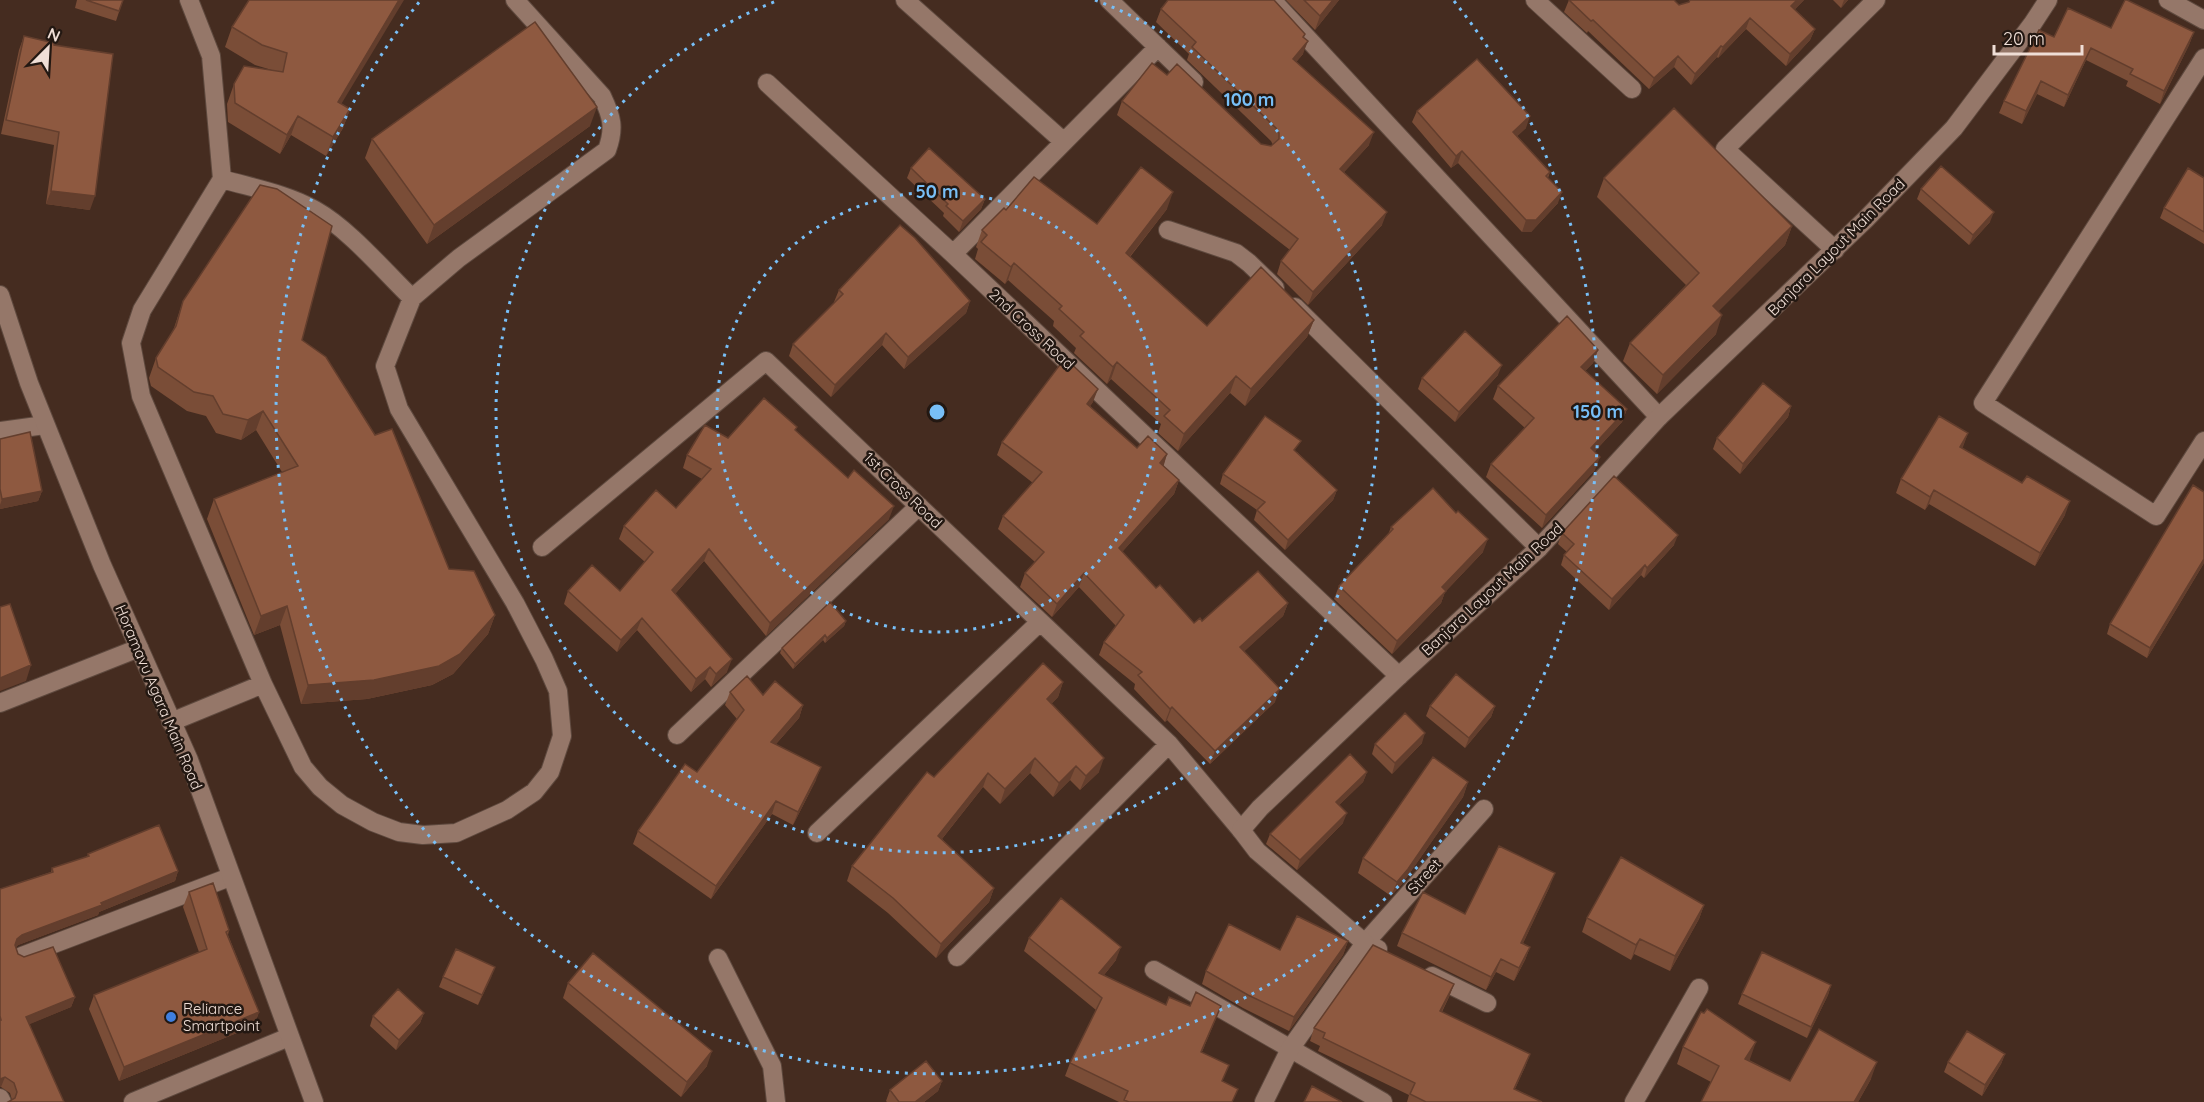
<svg xmlns="http://www.w3.org/2000/svg" width="2204" height="1102" viewBox="0 0 2204 1102" font-family="Quicksand,sans-serif">
	<style>
		.lines { fill: none; stroke-linecap: round; stroke-linejoin: round }
		.minor-casing { stroke: #5e493e; stroke-width: 20 }
		.tertiary-casing { stroke: #5e493e; stroke-width: 20 }
		.minor { stroke: #957769; stroke-width: 18 }
		.tertiary { stroke: #957769; stroke-width: 18 }
		.wall { fill: #7a4d37 }
		.shaded-wall { fill: #633e2d }
		.building { fill: #8e5940; stroke: #633e2d; stroke-width: 1.5 }
		.ring { fill: none; stroke: #78bff7; stroke-width: 3; stroke-dasharray: 3 6 }
		.shop-dot { fill: #3f7fe0; stroke: #231812; stroke-width: 2 }
		.labels { text-anchor: middle; dominant-baseline: central; stroke-width: 5; stroke-linejoin: round; paint-order: stroke }
		.street-label { font-size: 15px; fill: #efded6; stroke: #231812 }
		.poi-label { font-size: 15px; fill: #efded6; stroke: #231812; text-anchor: start }
		.centre { fill: #78bff7; stroke: #231812; stroke-width: 3 }
		.ring-label { font-size: 18px; text-anchor: middle; font-weight: bold; fill: #78bff7; stroke: #231812; stroke-width: 5; stroke-linejoin: round; paint-order: stroke }
	</style>
	<rect width="100%" height="100%" fill="#452c20"/>
	<g class="lines">
		<g class="minor-casing">
			<path id="minor" d="M189,0L211,56L222,179L142,310L131,343L141,396L263,684
				M905,0L1064,142
				M1109,0L1194,82
				M1272,0L1659,417
				M1535,0L1632,89
				M2168,0L2204,20
				M2204,58L1983,403L2156,516L2204,441
				M767,83L953,254L1399,676
				M222,179C253,188 287,194 315,210C349,229 384,271 412,298
				M1168,230L1236,253L1249,263L1275,288
				M1835,250L1725,149L1876,0
				M953,254L1158,47
				M1295,307L1539,548
				M0,431L45,425
				M542,547L766,361L1169,744L1241,830
				M0,703L139,648
				M171,722L263,684L303,767L320,787L342,805L373,822L399,832L423,835L456,833L507,810L534,792L550,772L562,736L558,691L544,659L515,603L399,409L385,366L412,298L459,258L607,150C615,128 612,117 602,96L515,0
				M677,735L919,506
				M817,833L1040,622
				M1378,949L1365,943L1484,809
				M22,956L230,877
				M957,957L1169,744
				M718,958L772,1066L776,1102
				M1154,970L1383,1102
				M1432,976L1487,1003
				M0,1098L2,1102
				M133,1102L289,1037
				M1634,1102L1699,988"/>
		</g>
		<g class="tertiary-casing">
			<path id="tertiary" d="M0,295L29,383L102,565L189,760L314,1102
				M1264,1102L1290,1049L1365,943L1257,851L1241,830L1260,808L1399,676L1539,548L1659,417L1866,219L1954,128L2033,23L2048,0"/>
		</g>
		<use href="#minor" class="minor"/>
		<use href="#tertiary" class="tertiary"/>
	</g>
	<path class="wall" d="M77,0H123L116,21L75,8Z
		M249,0L341,104L350,109L343,128L326,156L291,135L280,154L228,122L227,104L234,84L275,71L255,65L225,47L232,27Z
		M1286,0H1339L1315,30Z
		M1569,0L1679,5L1689,2L1690,0H1804L1794,10L1815,29L1810,40L1786,66L1746,29L1718,58L1717,57L1691,85L1674,67L1649,89L1588,31L1587,33L1564,12Z
		M1833,0H1848L1841,8Z
		M1161,9L1305,34L1304,37L1303,54L1296,62L1369,145L1344,172L1382,225L1308,305L1277,274L1281,261L1290,250L1117,115L1122,101L1167,75L1261,144L1271,146L1273,145L1271,141L1187,60L1189,54L1156,22Z
		M2111,28L2194,32L2189,45L2160,104L2126,86L2128,81L2086,60L2064,107L2037,94L2022,124L1999,113L2004,101L2054,37Z
		M24,36L54,45L90,210L46,204L54,145L1,134L19,50Z
		M1417,111L1526,128L1517,136L1550,172L1548,178L1558,203L1531,232H1522L1458,163L1451,168L1412,122Z
		M590,126L427,244L365,158L372,139Z
		M911,168L985,199L981,209L959,232L943,216L944,213L907,178Z
		M1604,178L1792,226L1785,245L1718,311L1716,334L1657,394L1623,361L1630,343L1686,285L1597,197Z
		M2204,178V244L2160,218L2164,208Z
		M1921,189L1990,222L1969,245L1917,199Z
		M1167,209L1130,257L1207,326L1314,320L1307,337L1245,406L1230,393L1178,451L1158,433L1161,424L1111,379L1107,384L1074,353L1076,348L1053,326L1054,321L1008,280L1005,284L975,259L978,249L976,247L982,230L1006,210L1097,224Z
		M839,290L970,301L966,313L904,369L882,345L831,397L789,356L793,344L835,303L834,302Z
		M183,301L302,340L449,569L495,615L488,634L453,674L432,685L367,699L301,704L280,625L254,635L207,519L214,499L282,472L256,430L241,440L216,433L206,416L187,411L151,386L149,378L156,358L173,331Z
		M1598,350L1593,363L1585,371L1627,409L1622,422L1595,451V470L1542,528L1486,477L1491,464L1525,428L1493,399L1498,386Z
		M1498,375L1455,422L1418,389L1422,378Z
		M1093,402L1090,406L1137,448L1167,454L1163,466L1179,480L1174,494L1122,552L1156,588L1194,623L1288,603L1283,616L1244,651L1275,702L1210,764L1167,720L1165,722L1134,689L1135,684L1099,655L1104,642L1116,626L1079,587L1052,617L1020,587L1025,573L1035,562L998,529L1003,516L1033,483L997,455L1002,442Z
		M1791,406L1788,417L1740,474L1713,449L1717,438Z
		M796,431L889,519L766,636L704,561L675,594L727,672L711,687L705,679L691,692L637,630L617,652L564,604L568,591H620L645,562L619,539L624,526L676,508L702,479L683,468L687,455L728,438Z
		M1968,433L1962,448L2065,515L2035,566L1929,504L1925,510L1896,493L1901,479Z
		M0,439L42,491L38,501L0,509Z
		M1297,452L1337,490L1333,500L1285,550L1254,520L1257,510L1220,484L1223,474Z
		M1391,527L1483,552L1445,592L1441,603L1392,654L1334,599L1339,586L1388,535Z
		M1562,533L1674,545L1644,578L1641,575L1609,610L1561,565L1564,555L1567,552L1558,544Z
		M2204,563L2147,658L2107,634L2110,624Z
		M846,621L844,626L825,643L823,640L793,669L780,653L782,648Z
		M1063,682L1058,697L1051,704L1099,772L1080,790L1070,780L1053,797L1030,773L1000,804L983,787L942,839L994,888L989,902L936,958L888,913L847,881L852,866L934,777Z
		M730,692L763,695L803,705L799,718L776,744L816,780L793,825L772,814L711,899L633,844L638,831L697,772L737,719L725,705Z
		M1430,706H1495L1491,717L1465,748L1426,716Z
		M1422,743L1392,774L1372,754L1375,744Z
		M1367,772L1363,782L1339,805L1343,823L1297,870L1266,844L1270,834Z
		M1468,782L1463,797L1402,884L1391,896L1358,873L1363,858Z
		M88,854L178,871L175,881L99,912L98,915L18,945L16,947L18,954L75,997L71,1007L29,1024L64,1102L12,1100L10,1093L1,1087H0V889L51,872L52,868L87,857Z
		M1550,886L1523,943L1530,947L1525,960L1514,981L1496,972L1486,990L1397,946L1402,933L1465,914Z
		M189,892L229,930L228,935L259,1012L254,1026L119,1081L89,1009L94,995L199,952L183,907Z
		M1704,905L1699,919L1670,971L1634,954L1631,960L1582,932L1587,918Z
		M1029,938L1116,960L1104,975L1166,1005L1221,1006L1202,1052L1223,1081L1233,1102H1119L1065,1076L1070,1063L1096,1010L1024,951Z
		M1348,941L1343,955L1289,1031L1243,1008L1202,984L1206,971L1280,950Z
		M495,967L478,1005L439,987L443,977Z
		M568,983L707,1066L681,1097L563,998Z
		M1454,984L1449,997L1442,1012L1530,1054L1525,1067L1515,1089L1542,1102H1407L1409,1095L1318,1051L1320,1046L1310,1041L1314,1028Z
		M1831,985L1828,995L1807,1038L1738,1004L1742,994Z
		M424,1013L420,1023L396,1050L370,1026L373,1016Z
		M1683,1047L1750,1059L1749,1060L1790,1081L1871,1079L1858,1102H1701L1711,1082L1677,1064Z
		M2005,1054L2001,1064L1982,1096L1944,1072L1948,1062Z
		M942,1081L938,1091L924,1102H887L886,1101L890,1090Z"/>
	<path class="shaded-wall" d="M399,0H404L331,121L338,102Z
		M1333,0H1339L1315,30L1320,16Z
		M1797,0H1804L1787,18L1791,6Z
		M1844,0H1848L1841,8Z
		M1750,18L1746,29L1718,58L1723,47Z
		M1815,29L1810,40L1786,66L1790,54Z
		M2194,32L2189,45L2160,104L2164,91Z
		M1308,41L1303,54L1288,72L1293,59Z
		M1721,46L1717,57L1691,85L1695,74Z
		M2091,48L2086,60L2064,107L2068,95Z
		M1678,56L1674,67L1649,89L1654,78Z
		M2041,81L2037,94L2022,124L2026,111Z
		M597,107L590,126L427,244L434,225Z
		M350,109L343,128L326,156L333,137Z
		M298,116L291,135L280,154L287,135Z
		M1530,116L1526,128L1509,144L1513,132Z
		M1374,132L1369,145L1335,182L1340,169Z
		M1462,151L1458,163L1451,168L1456,156Z
		M51,191L95,196L90,210L46,204Z
		M1173,192L1167,209L1119,270L1126,253Z
		M1562,192L1558,203L1531,232H1522L1526,220Z
		M985,199L981,209L959,232L963,221Z
		M1387,212L1382,225L1308,305L1313,292Z
		M1994,212L1990,222L1969,245L1973,235Z
		M1792,226L1785,245L1706,324L1713,306Z
		M1014,263L1008,280L1005,284L1011,267Z
		M970,301L966,313L904,369L908,357Z
		M1722,315L1716,334L1657,394L1663,375Z
		M1314,320L1307,337L1245,406L1251,389Z
		M886,333L882,345L831,397L835,385Z
		M1598,350L1593,363L1576,380L1581,367Z
		M1117,362L1111,379L1107,384L1113,367Z
		M1502,365L1498,375L1455,422L1459,412Z
		M1236,376L1230,393L1178,451L1184,434Z
		M1098,389L1093,402L1082,417L1087,404Z
		M1791,406L1788,417L1740,474L1743,464Z
		M1627,409L1622,422L1586,461L1591,448Z
		M263,411L256,430L241,440L248,420Z
		M1968,433L1963,447L1955,460L1960,447Z
		M1167,454L1163,468L1160,463Z
		M1600,457L1595,470L1542,528L1546,515Z
		M1179,480L1174,494L1114,561L1119,548Z
		M1337,490L1333,500L1285,550L1288,540Z
		M1934,490L1929,504L1925,510L1930,497Z
		M42,491L38,501L0,509V505L2,499Z
		M2070,501L2065,515L2035,566L2040,553Z
		M894,506L889,519L766,636L770,623Z
		M1678,535L1674,545L1644,578L1647,568Z
		M1488,539L1483,552L1445,592L1441,603L1392,654L1397,641L1442,587Z
		M709,549L704,561L667,603L672,590Z
		M2204,559V563L2147,658L2150,648Z
		M1645,565L1641,575L1609,610L1612,599Z
		M1084,573L1079,587L1052,617L1057,604Z
		M1288,603L1283,616L1235,660L1240,647Z
		M287,606L280,625L254,635L261,616Z
		M495,615L488,634L453,674L432,685L367,699L301,704L308,685Z
		M642,618L637,630L617,652L621,640Z
		M846,621L844,626L825,643L827,638Z
		M825,635L823,640L793,669L795,664Z
		M732,659L727,672L711,687L716,674Z
		M31,665L26,681L0,691V678Z
		M710,667L705,679L691,692L696,679Z
		M1063,682L1058,697L1041,714L1047,699Z
		M1280,689L1275,702L1210,764L1215,751Z
		M803,705L799,718L767,754L771,742Z
		M1495,706L1491,717L1465,748L1469,738Z
		M1172,707L1167,720L1165,722L1170,709Z
		M1425,733L1422,743L1392,774L1395,763Z
		M1035,758L1030,773L1000,804L1005,789Z
		M1104,758L1099,772L1080,790L1086,776Z
		M1076,766L1070,780L1053,797L1059,783Z
		M821,767L816,780L793,825L798,812Z
		M1367,772L1363,782L1332,812L1336,802Z
		M988,773L983,787L933,850L938,836Z
		M1468,782L1463,797L1402,884L1391,896L1397,882Z
		M776,801L772,814L711,899L716,886Z
		M1347,813L1343,823L1297,870L1300,860Z
		M178,871L175,881L99,912L98,915L18,945L13,949L17,939L22,935Z
		M1555,873L1550,886L1517,956L1521,943Z
		M994,888L989,902L936,958L941,944Z
		M1704,905L1699,919L1670,971L1675,956Z
		M1640,939L1634,954L1631,960L1636,945Z
		M1348,941L1343,955L1289,1031L1294,1017Z
		M1121,947L1116,960L1095,986L1099,973Z
		M1530,947L1525,960L1514,981L1519,968Z
		M1501,959L1496,972L1486,990L1491,977Z
		M495,967L491,978L478,1005L482,995Z
		M1454,984L1449,997L1435,1024L1440,1011Z
		M1831,985L1828,995L1807,1038L1811,1027Z
		M75,997L71,1007L23,1027L26,1017Z
		M1221,1006L1216,1019L1196,1065L1201,1052Z
		M259,1012L254,1026L119,1081L124,1067Z
		M424,1013L420,1023L396,1050L399,1040Z
		M1756,1042L1750,1059L1739,1076L1745,1059Z
		M712,1051L707,1066L681,1097L687,1082Z
		M1530,1054L1525,1067L1509,1101L1514,1089Z
		M2005,1054L2001,1064L1982,1096L1985,1085Z
		M1877,1062L1871,1079L1858,1102H1854Z
		M5,1077L1,1087H0V1079Z
		M942,1081L938,1091L924,1102H915Z"/>
	<path class="building" d="M86,0H123L119,11Z
		M249,0H399L338,102L350,109L333,137L298,116L287,135L235,103L234,84L244,66L283,72L287,53L262,45L232,27Z
		M1168,0H1274L1305,34L1303,37L1308,41L1293,59L1374,132L1340,169L1387,212L1313,292L1281,261L1298,239L1122,101L1152,63L1167,75L1177,64L1261,144L1271,146L1279,139V133L1276,128L1192,47L1196,42L1161,9Z
		M1304,0H1333L1320,16Z
		M1569,0H1674L1679,5L1689,2L1690,0H1797L1791,6L1815,29L1790,54L1750,18L1723,47L1721,46L1695,74L1678,56L1654,78L1593,20L1591,21Z
		M2125,0H2127L2194,32L2164,91L2130,74L2133,69L2091,48L2068,95L2041,81L2026,111L2004,101L2039,30L2054,37L2068,8L2111,28Z
		M535,22L597,107L434,225L372,139Z
		M24,36L54,43V45L113,54L95,196L51,191L59,132L6,120Z
		M1477,59L1530,116L1513,132L1550,172L1546,176L1562,192L1536,220H1526L1462,151L1456,156L1417,111Z
		M1674,108L1792,226L1713,306L1722,315L1663,375L1630,343L1699,273L1604,178Z
		M929,148L985,199L963,221L946,206L948,204L911,168Z
		M1941,166L1994,212L1973,235L1921,189Z
		M1141,167L1173,192L1126,253L1207,326L1261,267L1314,320L1251,389L1236,376L1184,434L1164,416L1170,410L1117,362L1113,367L1080,336L1084,332L1059,309L1062,306L1014,263L1011,267L981,242L987,235L982,230L1004,208L1006,210L1034,177L1097,224Z
		M2188,168L2204,178V232L2164,208Z
		M260,185L277,189L332,226L302,340L326,357L375,435L392,429L449,569L474,571L495,615L460,654L439,666L374,680L308,685L287,606L261,616L214,499L298,466L263,411L248,420L223,414L213,396L194,392L158,367L156,358L176,326L183,301Z
		M900,225L915,238L970,301L908,357L886,333L835,385L793,344L843,294L839,290Z
		M1567,316L1598,350L1581,367L1627,409L1591,448L1600,457L1546,515L1491,464L1534,418L1498,386Z
		M1465,331L1502,365L1459,412L1422,378Z
		M1065,358L1098,389L1087,404L1137,448L1148,436L1167,454L1160,463L1179,480L1119,548L1156,588L1160,585L1194,623L1200,618L1202,621L1258,571L1288,603L1240,647L1280,689L1215,751L1172,707L1170,709L1138,675L1142,672L1104,642L1124,615L1084,573L1057,604L1025,573L1044,552L1003,516L1042,472L1002,442Z
		M1763,383L1791,406L1743,464L1717,438Z
		M764,398L797,427L795,430L848,478L854,470L894,506L770,623L709,549L672,590L732,659L716,674L710,667L696,679L642,618L621,640L568,591L592,565L620,591L653,552L624,526L656,490L676,508L711,469L687,455L705,425L728,438Z
		M1265,416L1301,441L1294,450L1337,490L1288,540L1257,510L1265,502L1223,474Z
		M1939,416L1968,433L1960,447L2022,483L2027,476L2070,501L2040,553L1934,490L1930,497L1901,479Z
		M30,432L42,491L2,499L0,489V439Z
		M1614,476L1678,535L1647,568L1645,565L1612,599L1564,555L1574,544L1562,533Z
		M2193,485L2204,492V559L2150,648L2110,624Z
		M1433,488L1456,513L1458,511L1488,539L1442,587L1446,591L1397,641L1339,586L1393,529L1391,527Z
		M830,602L846,621L827,638L825,635L795,664L782,648Z
		M10,604L31,665L0,678V607Z
		M1043,663L1063,682L1047,699L1104,758L1086,776L1076,766L1059,783L1035,758L1005,789L988,773L938,836L994,888L941,944L893,898L852,866L927,772L934,777Z
		M1456,674L1495,706L1469,738L1430,706Z
		M747,676L763,695L775,681L803,705L771,742L821,767L798,812L776,801L716,886L638,831L685,764L697,772L744,710L730,692Z
		M1405,713L1425,733L1395,763L1375,744Z
		M1350,754L1367,772L1336,802L1347,813L1300,860L1270,834Z
		M1433,757L1468,782L1408,869L1397,882L1363,858Z
		M159,825L178,871L101,903L102,905L22,935L17,939L15,945L18,954L24,957L53,947L75,997L26,1017L64,1102H8L15,1098L17,1092L14,1083L5,1077L0,1079V1020H1L0,1016V889L53,872L52,868L89,856L88,854Z
		M1499,846L1555,873L1521,943L1530,947L1519,968L1501,959L1491,977L1402,933L1423,892L1465,914Z
		M1621,857L1704,905L1675,956L1640,939L1636,945L1587,918Z
		M213,883L229,930L226,932L259,1012L124,1067L94,995L207,949L189,892Z
		M1061,898L1121,947L1099,973L1166,1005L1169,997L1190,1006L1196,992L1221,1006L1201,1052L1229,1065L1222,1081L1238,1089L1232,1102H1129L1124,1100L1128,1091L1070,1063L1102,998L1029,938Z
		M1297,916L1348,941L1294,1017L1248,995L1206,971L1229,924L1280,950Z
		M1373,945L1454,984L1440,1011L1530,1054L1514,1089L1542,1102H1426L1410,1094L1415,1083L1323,1038L1325,1033L1314,1028Z
		M456,949L495,967L482,995L443,977Z
		M1762,952L1831,985L1811,1027L1742,994Z
		M593,953L712,1051L687,1082L568,983Z
		M398,989L424,1013L399,1040L373,1016Z
		M1707,1009L1756,1042L1745,1059L1790,1081L1819,1029L1877,1062L1854,1102H1701L1719,1066L1683,1047L1701,1012L1704,1013Z
		M1967,1031L2005,1054L1985,1085L1948,1062Z
		M926,1061L942,1081L915,1102H899L890,1090Z
		M1312,1086L1342,1102H1304Z"/>
	<g class="ring">
		<circle cx="937" cy="412" r="220"/>
		<path d="M1095 0A441 441 0 1 1 779 0"/>
		<path d="M1454 1A661 661 0 1 1 420 1"/>
	</g>
	<circle class="shop-dot" cx="171" cy="1017" r="6"/>
	<g class="labels">
		<g class="street-label">
			<text transform="translate(1836 247) rotate(-45)">Banjara Layout Main Road</text>
			<text transform="translate(1032 329) rotate(43)">2nd Cross Road</text>
			<text transform="translate(903 490) rotate(44)">1st Cross Road</text>
			<text transform="translate(1492 589) rotate(-43)">Banjara Layout Main Road</text>
			<text transform="translate(159 697) rotate(67)">Horamavu Agara Main Road</text>
			<text transform="translate(1424 876) rotate(-48)">Street</text>
		</g>
		<g class="poi-label">
			<text x="183" y="1008">Reliance<tspan x="183" dy="17">Smartpoint</tspan></text>
		</g>
	</g>
	<circle cx="937" cy="412" r="9" class="centre"/>
	<g class="ring-label">
		<text x="1249" y="106">100 m</text>
		<text x="937" y="198">50 m</text>
		<text x="1598" y="418">150 m</text>
	</g>
	<g transform="translate(48 48) rotate(24)" stroke="#231812" stroke-width="4.5" paint-order="stroke">
	<path d="M0-4.5L10 22L0 15L-10 22Z" fill="#efded6"/>
	<text y="-9" font-size="16" font-weight="bold" text-anchor="middle" fill="#efded6">N</text>
	</g>
	<path d="M1994 45v9h88v-9" fill="none" stroke="#efded6" stroke-width="3"/>
	<text x="2003" y="45" font-size="18" fill="#efded6" stroke="#231812" stroke-width="4.5" paint-order="stroke">20 m</text>
</svg>
